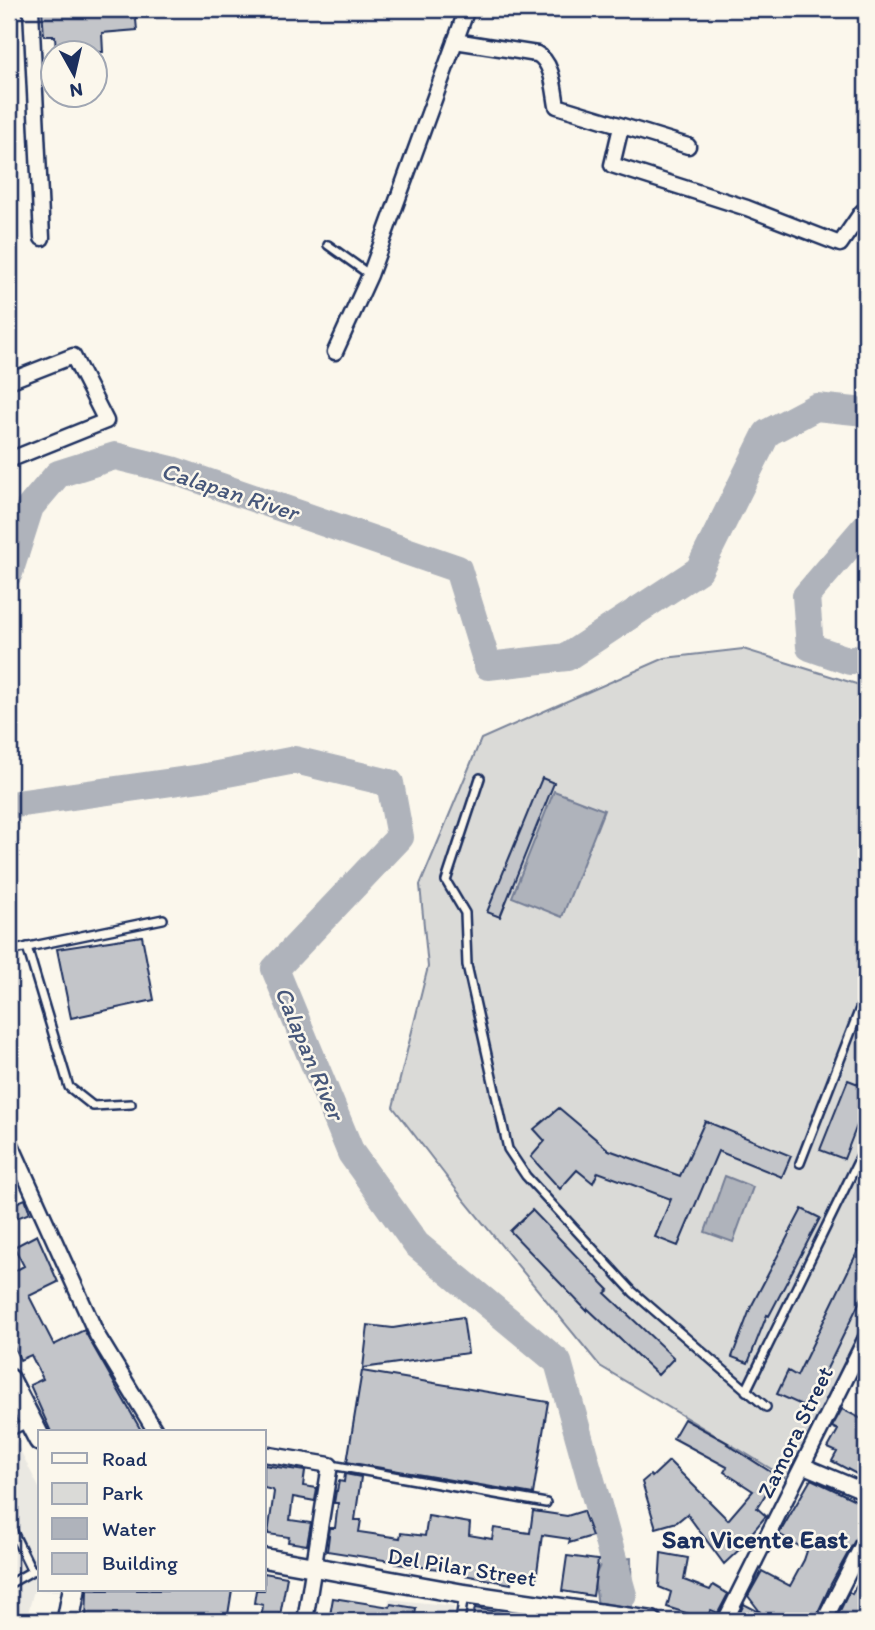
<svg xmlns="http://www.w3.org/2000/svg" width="875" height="1630" viewBox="0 0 875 1630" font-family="Itim,sans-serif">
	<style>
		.built { fill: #eae8e2 }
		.green { fill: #dadad7; stroke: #7a849a; stroke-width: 2 }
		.water { fill: #afb3bb; stroke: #747e96; stroke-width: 2 }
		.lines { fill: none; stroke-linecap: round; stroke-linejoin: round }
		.river { stroke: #afb3bb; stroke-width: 28 }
		.building { fill: #c3c5c9; stroke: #1b2f5e; stroke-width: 2 }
		.service-casing { stroke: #1b2f5e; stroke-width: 12 }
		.minor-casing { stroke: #1b2f5e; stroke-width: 19 }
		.tertiary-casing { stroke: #1b2f5e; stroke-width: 23 }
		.secondary-casing { stroke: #1b2f5e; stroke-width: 26 }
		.service { stroke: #fbf7ec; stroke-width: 7 }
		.minor { stroke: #fbf7ec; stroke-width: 14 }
		.tertiary { stroke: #fbf7ec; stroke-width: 18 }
		.secondary { stroke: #fbf7ec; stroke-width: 21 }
		.labels { text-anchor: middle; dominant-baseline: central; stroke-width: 5; stroke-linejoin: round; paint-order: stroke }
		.street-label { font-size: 23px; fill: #1b2f5e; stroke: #fbf7ec }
		.water-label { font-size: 24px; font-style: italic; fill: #47577a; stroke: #fbf7ec }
		.quarter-label { font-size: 26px; font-weight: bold; fill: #1b2f5e; stroke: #fbf7ec }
	</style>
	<rect width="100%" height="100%" fill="#fbf7ec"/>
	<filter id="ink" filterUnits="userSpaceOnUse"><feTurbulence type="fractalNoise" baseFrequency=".0143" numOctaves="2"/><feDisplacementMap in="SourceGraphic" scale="14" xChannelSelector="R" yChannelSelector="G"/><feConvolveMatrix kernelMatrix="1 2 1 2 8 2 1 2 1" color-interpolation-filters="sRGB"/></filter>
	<g filter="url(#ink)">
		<path class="built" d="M9,1428L40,1490V1590H59V1591L34,1590L26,1621H9Z
			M389,1599L454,1606L452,1621H386Z"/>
		<path class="green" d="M743,649L866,687V1318L788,1479L600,1366L465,1201L393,1107L428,967L420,885L481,739L665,658Z"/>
		<path class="water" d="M554,791L604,810L562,917L512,897Z
			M725,1176L753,1187L733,1242L705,1232Z
			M631,1558L632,1621H600L594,1577L603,1560Z"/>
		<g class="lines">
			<path class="river" d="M866,526L806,596L810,647L850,661L866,656
				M9,573L30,507L58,474L115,456L172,470L458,569L488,666L567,657L699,570L767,433L816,407L865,412L866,415
				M9,805L201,778L295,760L390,783L400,837L275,969L351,1153L416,1244L558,1362L623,1595"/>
		</g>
		<path class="building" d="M42,9H135L137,30L102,33L103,52H56L55,36H44Z
			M542,778L554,783L500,917L487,912Z
			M142,936L154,1000L71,1018L57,949Z
			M848,1080L866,1087V1102L844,1159L820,1150Z
			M559,1108L609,1150L680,1176L705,1121L791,1156L782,1177L718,1151L678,1246L655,1237L671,1199L598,1172L593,1183L577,1170L560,1189L531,1157L545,1141L534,1129Z
			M25,1199L30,1213L9,1221V1206Z
			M802,1209L820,1218L769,1316L767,1315L748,1363L732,1357L751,1307Z
			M532,1210L609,1290L605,1293L674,1358L658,1375L588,1309L587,1311L510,1231Z
			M866,1234V1289L819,1385L817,1384L806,1407L777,1394L788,1371L797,1376Z
			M37,1235L58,1282L29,1296L54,1345L84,1330L142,1432H51L30,1385L43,1379L31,1355L20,1360L9,1337V1274L24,1266L14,1247Z
			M463,1317L468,1353L363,1368L368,1325L393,1328Z
			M362,1371L548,1402L533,1494L347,1462Z
			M842,1409L866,1421V1479L832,1461L837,1452L828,1448L838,1430L832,1427Z
			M684,1419L728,1443L727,1444L777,1476L757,1508L766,1516L740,1547L741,1548L724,1564L687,1514L677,1522L656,1528L642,1482L650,1475L652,1477L669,1461L728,1520L753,1491L724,1472L727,1467L673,1438Z
			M264,1465L305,1471L303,1486L317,1488L315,1501L293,1497L290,1520L311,1523L307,1545L288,1542L289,1537L268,1534L274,1492L273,1490L264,1488Z
			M345,1474L361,1477L355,1520H361L359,1532L400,1538L401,1533L425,1536L428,1516L470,1523L469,1535L492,1539L494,1528L530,1533L533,1511L567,1516L583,1511L592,1536L569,1543L570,1539L542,1535L536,1580L512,1577L511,1584L464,1575V1572L396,1564L397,1562L327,1551L330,1528H335L338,1503H334L336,1491H337L339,1481L344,1482Z
			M811,1479L866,1505V1520L831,1584L814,1621H736L744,1604L761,1613L748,1596L762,1571L790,1586L804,1560L807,1551L779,1534Z
			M661,1553L688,1558L684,1580L710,1590L713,1585L728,1594L718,1613L711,1610L705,1619L667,1607L671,1592L659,1587Z
			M567,1556L598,1560L593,1596L562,1591Z
			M866,1569V1621H835L849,1592L852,1594Z
			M264,1573L287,1577L279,1621H261L263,1605L254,1603L256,1590H264Z
			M87,1590H232L227,1621H86Z
			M333,1598L390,1607L391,1604L416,1608L414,1621H329Z
			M475,1608L515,1615V1621H472Z"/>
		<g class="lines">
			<g class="service-casing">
				<path id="service" d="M328,245L370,275
					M480,778L446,881L465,913L467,965L508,1149L526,1176L633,1292L766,1407
					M27,947L69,1087L93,1106L131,1104
					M9,951L163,919
					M800,1163L866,993
					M746,1391L866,1145
					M9,1432L27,1423
					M331,1465L546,1503
					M9,1524L32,1571
					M9,1584L32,1571L40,1570
					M460,1621L464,1594"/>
			</g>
			<g class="minor-casing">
				<path id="minor" d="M31,9L42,238
					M455,41L537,54C553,62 554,90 557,106L688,146
					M621,127L612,165L747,208L840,244L862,212
					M335,352L370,275L467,9
					M9,381L73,356L106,421L9,460
					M9,1140L97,1335L156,1432
					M264,1454L330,1465L305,1621
					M804,1466L866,1492
					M725,1621L866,1338
					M824,1621L866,1538"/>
			</g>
			<g class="tertiary-casing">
				<path id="tertiary" d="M264,1558L464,1594L652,1621"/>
			</g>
			<g class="secondary-casing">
				<path id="secondary" d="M9,1380L40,1440
					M68,1621L74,1590"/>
			</g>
			<use href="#service" class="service"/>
			<use href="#minor" class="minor"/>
			<use href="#tertiary" class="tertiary"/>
			<use href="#secondary" class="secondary"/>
		</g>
	</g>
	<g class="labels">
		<g class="street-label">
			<text transform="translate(795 1432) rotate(-64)">Zamora Street</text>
			<text transform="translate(462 1567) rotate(9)">Del Pilar Street</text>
		</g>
		<g class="water-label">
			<text transform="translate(230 491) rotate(18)">Calapan River</text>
			<text transform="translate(310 1053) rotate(67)">Calapan River</text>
		</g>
		<g class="quarter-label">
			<text x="755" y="1539">San Vicente East</text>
		</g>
	</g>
	<rect width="875" height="1630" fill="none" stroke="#fbf7ec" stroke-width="35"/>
	<rect x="18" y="18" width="840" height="1595" fill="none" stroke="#1b2f5e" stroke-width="2.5" filter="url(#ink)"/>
	<rect x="38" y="1430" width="228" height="161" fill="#fbf7ec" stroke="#a1a7b3" stroke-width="2"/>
	<rect x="52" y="1453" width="35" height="10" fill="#fbf7ec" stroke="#a1a7b3" stroke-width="2"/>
	<text x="102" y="1466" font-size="21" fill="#1b2f5e">Road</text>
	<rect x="52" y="1483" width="35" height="21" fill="#dadad7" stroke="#a1a7b3" stroke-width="2"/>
	<text x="102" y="1500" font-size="21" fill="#1b2f5e">Park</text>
	<rect x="52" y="1518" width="35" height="21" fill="#afb3bb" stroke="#a1a7b3" stroke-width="2"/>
	<text x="102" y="1536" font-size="21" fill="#1b2f5e">Water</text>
	<rect x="52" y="1553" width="35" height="21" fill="#c3c5c9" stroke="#a1a7b3" stroke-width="2"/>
	<text x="102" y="1570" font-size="21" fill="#1b2f5e">Building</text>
	<g transform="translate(74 74) rotate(172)"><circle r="33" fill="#fbf7ec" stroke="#a1a7b3" stroke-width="2"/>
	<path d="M0-5L12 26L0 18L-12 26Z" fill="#1b2f5e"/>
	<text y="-10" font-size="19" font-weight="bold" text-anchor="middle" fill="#1b2f5e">N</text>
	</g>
</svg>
